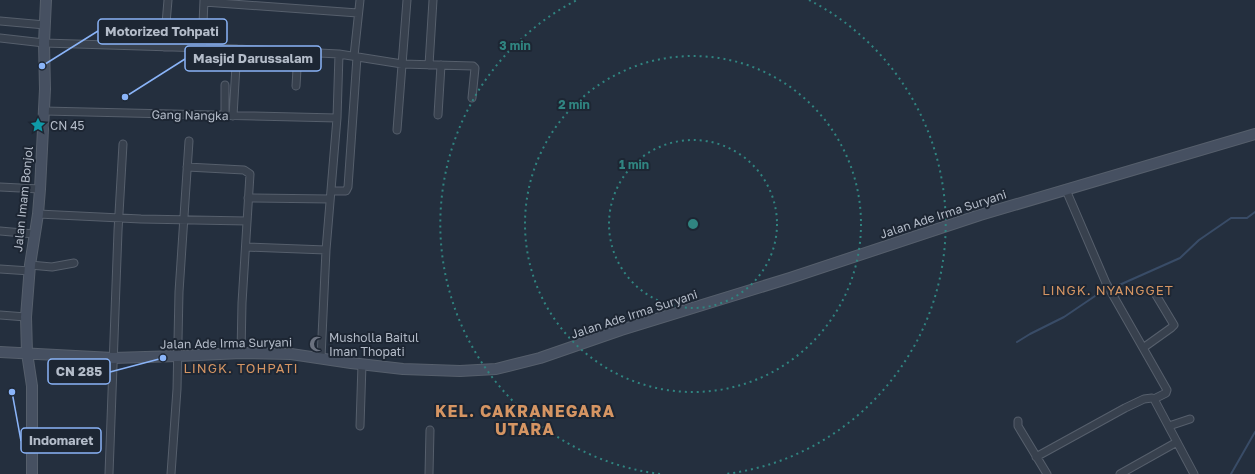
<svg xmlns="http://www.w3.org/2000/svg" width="1255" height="474" viewBox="0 0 1255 474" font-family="'Golos Text',sans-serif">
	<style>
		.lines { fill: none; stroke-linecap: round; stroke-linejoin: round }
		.stream { stroke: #394c67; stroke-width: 2 }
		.street-casing { stroke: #565f6c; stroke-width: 9 }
		.secondary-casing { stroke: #565f6c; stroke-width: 12 }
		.street { stroke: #38414e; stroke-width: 7 }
		.secondary { stroke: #465061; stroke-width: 10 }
		.ring { fill: none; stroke: #308480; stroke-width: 2; stroke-dasharray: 2 4 }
		.labels { text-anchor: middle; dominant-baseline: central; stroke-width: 4; stroke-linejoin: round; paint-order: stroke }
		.street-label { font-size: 12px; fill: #b4bcc9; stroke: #1d2633 }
		.poi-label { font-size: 12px; fill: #b4bcc9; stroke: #1d2633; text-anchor: start }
		.neighbourhood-label { font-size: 13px; letter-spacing: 1px; fill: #d59563; stroke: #1d2633 }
		.district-label { font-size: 16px; font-weight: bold; letter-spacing: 1px; fill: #d59563; stroke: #1d2633 }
		.centre { fill: #308480; stroke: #1d2633; stroke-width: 2 }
		.ring-label { font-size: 12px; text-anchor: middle; font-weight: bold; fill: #308480; stroke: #1d2633; stroke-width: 4; stroke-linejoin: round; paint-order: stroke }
		.leader { fill: none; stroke: #8ab4f8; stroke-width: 1.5 }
		.callout-dot { fill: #8ab4f8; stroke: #1d2633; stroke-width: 1.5 }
		.callout { fill: #1d2633; stroke: #8ab4f8; stroke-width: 1.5 }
		.callout-label { font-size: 13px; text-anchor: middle; font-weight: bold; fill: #b4bcc9 }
	</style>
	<rect width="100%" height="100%" fill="#242f3e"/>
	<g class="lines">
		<path class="stream" d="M1017,342L1030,334L1064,317L1101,292L1108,290L1180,258L1199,240L1231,218H1247L1255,212
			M1231,474L1255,432"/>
		<g class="street-casing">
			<path id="street" d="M204,2L358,13
				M0,21L45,25
				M0,38L44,43L237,49L339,54L402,64L473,66L475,68L472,98
				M164,47L168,0
				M202,48L204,0
				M354,56L360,0
				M429,65L433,0
				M225,85V116
				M296,86L298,52
				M44,111C141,114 239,116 337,118
				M438,115L441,65
				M233,116L237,49
				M397,130L407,0
				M187,167L244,170L250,174L242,303L241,353
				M0,187L40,189
				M1066,190L1106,283L1167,390L1166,393L1154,399
				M331,191H346L348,187L357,57
				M248,198L330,199
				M38,214L141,219L247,221
				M0,231L34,234
				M246,247L326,250
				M30,265L52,267L74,263
				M0,269L30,271
				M0,315L26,317
				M1143,348L1171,328L1174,325L1153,290
				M321,358L326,250L337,118L339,54
				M1018,421V426L1047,474
				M360,426L362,364
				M1169,426L1190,419
				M1036,457L1125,408L1144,399L1152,398L1154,399L1194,474
				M109,474L118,231L123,144
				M171,474L177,389L179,292L189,141
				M429,474L430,430
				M1120,474L1177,442"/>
		</g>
		<g class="secondary-casing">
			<path id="secondary" d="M0,352L113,358L178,356L241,353L291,354L351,363L403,369L460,371L496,369L540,358L621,330L790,278L980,215L1255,134
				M32,474V386L27,353L26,317L30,265L38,214L40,189L45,89L44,43L46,0"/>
		</g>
		<use href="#street" class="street"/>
		<use href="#secondary" class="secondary"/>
	</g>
	<g class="ring">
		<circle cx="693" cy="224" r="84"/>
		<circle cx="693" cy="224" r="168"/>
		<path d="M660 474A252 252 0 0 1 577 0M809 0A252 252 0 0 1 726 474"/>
	</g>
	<defs>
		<g id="sight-bare" transform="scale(1.2)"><path d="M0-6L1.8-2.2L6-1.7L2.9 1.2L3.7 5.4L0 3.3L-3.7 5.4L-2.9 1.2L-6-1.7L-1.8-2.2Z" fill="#0f9aa8" stroke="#1d2633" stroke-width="2.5" paint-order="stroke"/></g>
		<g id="mosque-bare" transform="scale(1.2)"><path d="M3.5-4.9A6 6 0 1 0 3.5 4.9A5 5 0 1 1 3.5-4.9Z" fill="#6b7280" stroke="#1d2633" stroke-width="2.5" paint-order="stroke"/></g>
	</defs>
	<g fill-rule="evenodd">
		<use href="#sight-bare" x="38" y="125"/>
		<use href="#mosque-bare" x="317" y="344"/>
	</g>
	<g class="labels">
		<g class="street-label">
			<text transform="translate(190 115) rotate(1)">Gang Nangka</text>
			<text transform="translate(23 199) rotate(-84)">Jalan Imam Bonjol</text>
			<text transform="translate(943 214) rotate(-18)">Jalan Ade Irma Suryani</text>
			<text transform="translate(634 314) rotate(-18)">Jalan Ade Irma Suryani</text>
			<text transform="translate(226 343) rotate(-1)">Jalan Ade Irma Suryani</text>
		</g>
		<g class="poi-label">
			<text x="50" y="125">CN 45</text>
			<text x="329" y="337">Musholla Baitul<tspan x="329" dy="14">Iman Thopati</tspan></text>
		</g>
		<g class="neighbourhood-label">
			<text x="1108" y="290">LINGK. NYANGGET</text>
			<text x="241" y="368">LINGK. TOHPATI</text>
		</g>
		<g class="district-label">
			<text x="525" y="411">KEL. CAKRANEGARA<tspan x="525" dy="18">UTARA</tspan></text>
		</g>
	</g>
	<circle cx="693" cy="224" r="6" class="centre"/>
	<g class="ring-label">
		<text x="515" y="50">3 min</text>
		<text x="574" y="109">2 min</text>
		<text x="634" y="169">1 min</text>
	</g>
	<path class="leader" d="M42 66L98 31M125 97L185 59M163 358L110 372M12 392L21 441"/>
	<g class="callout-dot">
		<circle cx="42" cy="66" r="4"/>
		<circle cx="125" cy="97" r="4"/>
		<circle cx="163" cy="358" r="4"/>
		<circle cx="12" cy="392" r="4"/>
	</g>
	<g class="callout">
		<rect x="98" y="19" width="129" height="25" rx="4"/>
		<rect x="185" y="46" width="136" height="25" rx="4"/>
		<rect x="48" y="359" width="62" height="25" rx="4"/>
		<rect x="21" y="428" width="80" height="25" rx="4"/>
	</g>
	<g class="callout-label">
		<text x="162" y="36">Motorized Tohpati</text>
		<text x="253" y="63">Masjid Darussalam</text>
		<text x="79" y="376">CN 285</text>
		<text x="61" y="445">Indomaret</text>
	</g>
</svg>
